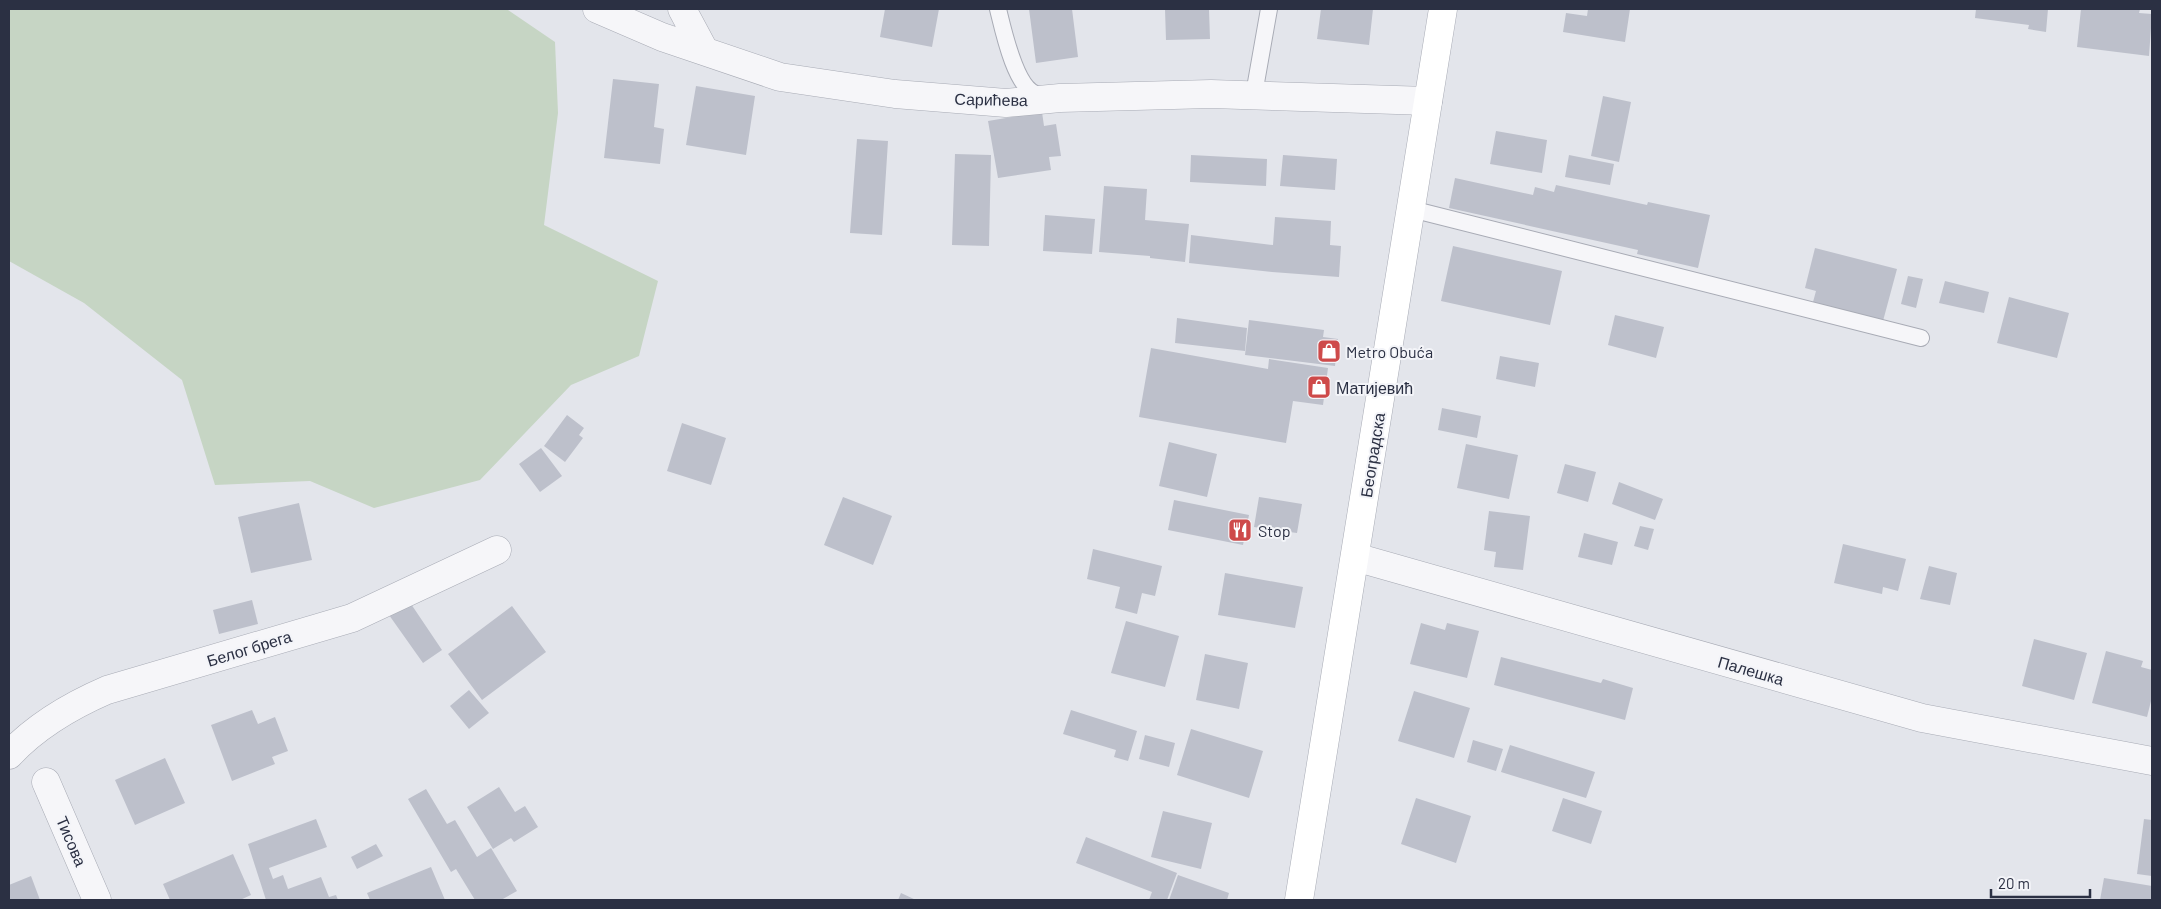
<svg xmlns="http://www.w3.org/2000/svg" width="2161" height="909" viewBox="0 0 2161 909" font-family="Barlow,sans-serif">
	<style>
		.green { fill: #c6d5c4 }
		.building { fill: #bdc0cb }
		.lines { fill: none; stroke-linecap: round; stroke-linejoin: round }
		.lane-casing { stroke: #a8abb5; stroke-width: 18 }
		.street-casing { stroke: #a8abb5; stroke-width: 29 }
		.secondary-casing { stroke: #a8abb5; stroke-width: 29 }
		.lane { stroke: #f6f6f9; stroke-width: 16 }
		.street { stroke: #f6f6f9; stroke-width: 28 }
		.secondary { stroke: #fff; stroke-width: 28 }
		.labels { text-anchor: middle; dominant-baseline: central; stroke-width: 4; stroke-linejoin: round; paint-order: stroke }
		.street-label { font-size: 16px; fill: #2b3043; stroke: #f3f4f8 }
		.poi-label { font-size: 16px; fill: #2b3043; stroke: #f3f4f8; text-anchor: start }
	</style>
	<rect width="100%" height="100%" fill="#e3e5eb"/>
	<path class="green" d="M9,9L508,10L555,42L558,113L544,225L658,281L639,356L571,385L480,480L374,508L310,481L215,485L182,380L84,303L9,261Z"/>
	<path class="building" d="M885,9H939L932,47L880,37Z
		M1029,9H1072L1078,57L1036,63Z
		M1165,9H1209L1210,39L1166,40Z
		M1321,9H1373L1369,45L1317,39Z
		M1588,9H1630L1625,42L1563,32L1566,13L1587,16Z
		M1976,9H2048L2046,32L2028,29L2029,25L1975,18Z
		M2081,9H2140L2139,13L2152,14L2149,56L2077,47Z
		M613,79L659,84L654,127L664,129L660,164L604,158Z
		M696,86L755,96L746,155L686,145Z
		M1603,96L1631,102L1619,162L1591,156Z
		M1042,112L1044,126L1056,124L1061,156L1049,157L1051,170L998,178L988,121Z
		M1496,131L1547,140L1542,173L1490,164Z
		M857,139L888,141L882,235L850,233Z
		M955,154L991,155L989,246L952,245Z
		M1191,155L1267,159L1266,186L1190,182Z
		M1283,155L1337,159L1335,190L1280,186Z
		M1569,155L1614,164L1610,185L1565,177Z
		M1455,178L1533,195L1535,187L1554,192L1556,185L1647,205L1648,202L1710,215L1698,268L1637,254L1638,250L1449,208Z
		M1104,186L1147,189L1145,220L1189,224L1185,262L1150,258V256L1099,252Z
		M1045,215L1095,219L1092,254L1043,251Z
		M1275,217L1331,221L1330,245L1341,246L1339,277L1272,272L1189,263L1191,235L1273,245Z
		M1453,246L1562,271L1550,325L1441,301Z
		M1815,248L1897,269L1883,321L1813,302L1816,291L1805,288Z
		M1908,276L1923,279L1916,308L1901,304Z
		M1945,281L1989,292L1984,313L1939,303Z
		M2009,297L2069,313L2057,358L1997,343Z
		M1615,315L1664,327L1656,358L1608,345Z
		M1177,318L1247,328L1245,351L1175,343Z
		M1249,320L1324,330L1323,337L1338,339L1335,366L1245,355Z
		M1151,348L1268,369L1269,359L1328,368L1323,405L1293,401L1286,443L1139,417Z
		M1500,356L1539,363L1535,387L1496,379Z
		M1442,408L1481,416L1477,438L1438,430Z
		M567,415L584,428L579,435L583,438L565,462L544,446Z
		M682,423L726,438L711,485L667,471Z
		M1169,442L1217,454L1207,497L1159,486Z
		M1466,444L1518,455L1509,499L1457,488Z
		M541,448L562,476L540,492L519,464Z
		M1565,464L1596,472L1588,502L1557,493Z
		M1619,482L1663,499L1655,520L1612,504Z
		M843,497L892,516L873,565L824,545Z
		M1259,497L1302,504L1297,533L1254,527Z
		M1174,500L1249,515L1243,545L1168,530Z
		M299,503L312,560L251,573L238,517Z
		M1489,511L1530,516L1523,570L1494,567L1496,552L1484,550Z
		M1640,526L1654,529L1648,550L1634,546Z
		M1584,533L1618,542L1612,565L1578,557Z
		M1843,544L1906,559L1898,591L1883,587L1882,594L1834,583Z
		M1093,549L1162,566L1155,596L1142,593L1137,614L1115,608L1120,587L1087,579Z
		M1929,566L1957,573L1950,605L1920,599Z
		M1225,573L1303,587L1295,628L1218,615Z
		M252,600L258,624L219,634L213,610Z
		M409,601L442,650L423,663L389,615Z
		M512,606L546,652L482,700L448,654Z
		M1126,621L1179,636L1165,687L1111,673Z
		M1421,623L1445,630L1447,623L1479,631L1467,678L1410,664Z
		M2034,639L2087,653L2074,700L2022,686Z
		M2106,651L2143,661L2141,667L2152,670V697L2147,717L2092,703Z
		M1205,654L1248,663L1239,709L1196,700Z
		M1501,657L1601,683L1603,679L1633,688L1625,720L1494,685Z
		M469,690L489,713L469,729L450,706Z
		M1414,691L1470,708L1454,758L1398,741Z
		M252,710L258,724L275,717L288,751L272,757L275,764L232,781L211,725Z
		M1071,710L1137,731L1128,761L1114,757L1116,750L1063,734Z
		M1191,729L1263,751L1249,798L1177,775Z
		M1145,735L1175,743L1169,767L1139,759Z
		M1473,740L1503,749L1496,771L1467,762Z
		M1510,745L1595,772L1586,798L1501,772Z
		M165,758L185,803L135,825L115,780Z
		M499,787L515,812L525,806L538,827L514,842L511,838L493,849L467,807Z
		M426,789L447,824L455,820L477,857L491,848L517,891L501,900H475L456,869L451,872L408,799Z
		M1416,798L1471,816L1456,863L1401,844Z
		M1563,798L1602,811L1591,844L1552,831Z
		M1163,811L1212,823L1201,869L1151,857Z
		M316,819L327,847L269,868L273,879L283,875L288,889L321,877L329,897L336,895L338,900H266L248,844Z
		M2144,819L2152,820V876L2137,874Z
		M1086,837L1177,873L1167,900H1149L1152,892L1076,863Z
		M376,844L383,856L357,869L351,857Z
		M233,854L251,895L240,900H170L163,884Z
		M431,867L445,900H370L367,893Z
		M1178,875L1229,893L1227,900H1169Z
		M31,876L40,900H9V885Z
		M2104,878L2152,886V900H2100Z
		M901,893L916,900H898Z"/>
	<g class="lines">
		<g class="lane-casing">
			<path id="lane" d="M998,9C1003,29 1015,87 1036,94C1039,95 1044,95 1047,96
				M1254,94L1269,9
				M1411,209L1921,338"/>
		</g>
		<g class="street-casing">
			<path id="street" d="M597,9L662,37L780,77L895,94L1006,103L1060,98L1211,94L1428,101
				M682,9L704,50
				M1355,557L1922,718L2152,761
				M9,755C36,726 70,706 107,690L352,618L497,550
				M46,782L97,900"/>
		</g>
		<g class="secondary-casing">
			<path id="secondary" d="M1299,900L1443,9"/>
		</g>
		<use href="#lane" class="lane"/>
		<use href="#street" class="street"/>
		<use href="#secondary" class="secondary"/>
	</g>
	<defs>
		<g id="shop-square" transform="scale(1.25)"><rect x="-9" y="-9" width="18" height="18" rx="4" fill="#ce4a4a" stroke="#f3f4f8"/><path d="M-5-2.5h2.3a2.7 3.5 0 0 1 5.4 0H5L5.5 6h-11ZM-1.5-2.5h3a1.5 2.3 0 0 0-3 0Z" fill="#fff"/></g>
		<g id="restaurant-square" transform="scale(1.25)"><rect x="-9" y="-9" width="18" height="18" rx="4" fill="#ce4a4a" stroke="#f3f4f8"/><path d="M-5-6h1v4h1v-4h1v4h1v-4h1v5L-1.5 .5V6h-2V.5L-5-1ZM5-6V6H3V1.5H1.5Q1.5-4 5-6Z" fill="#fff"/></g>
	</defs>
	<g fill-rule="evenodd">
		<use href="#shop-square" x="1329" y="351"/>
		<use href="#shop-square" x="1319" y="387"/>
		<use href="#restaurant-square" x="1240" y="530"/>
	</g>
	<g class="labels">
		<g class="street-label">
			<text transform="translate(991 99) rotate(1)">Сарићева</text>
			<text transform="translate(1372 455) rotate(-81)">Београдска</text>
			<text transform="translate(249 648) rotate(-17)">Белог брега</text>
			<text transform="translate(1751 670) rotate(16)">Палешка</text>
			<text transform="translate(72 841) rotate(67)">Тисова</text>
		</g>
		<g class="poi-label">
			<text x="1346" y="351">Metro Obuća</text>
			<text x="1336" y="387">Матијевић</text>
			<text x="1258" y="530">Stop</text>
		</g>
	</g>
	<rect width="2161" height="909" fill="none" stroke="#2b3043" stroke-width="20"/>
	<path d="M1991 889v8h99v-8" fill="none" stroke="#2b3043" stroke-width="2.5"/>
	<text x="1998" y="889" font-size="15" fill="#2b3043" stroke="#f3f4f8" stroke-width="4" paint-order="stroke">20 m</text>
</svg>
